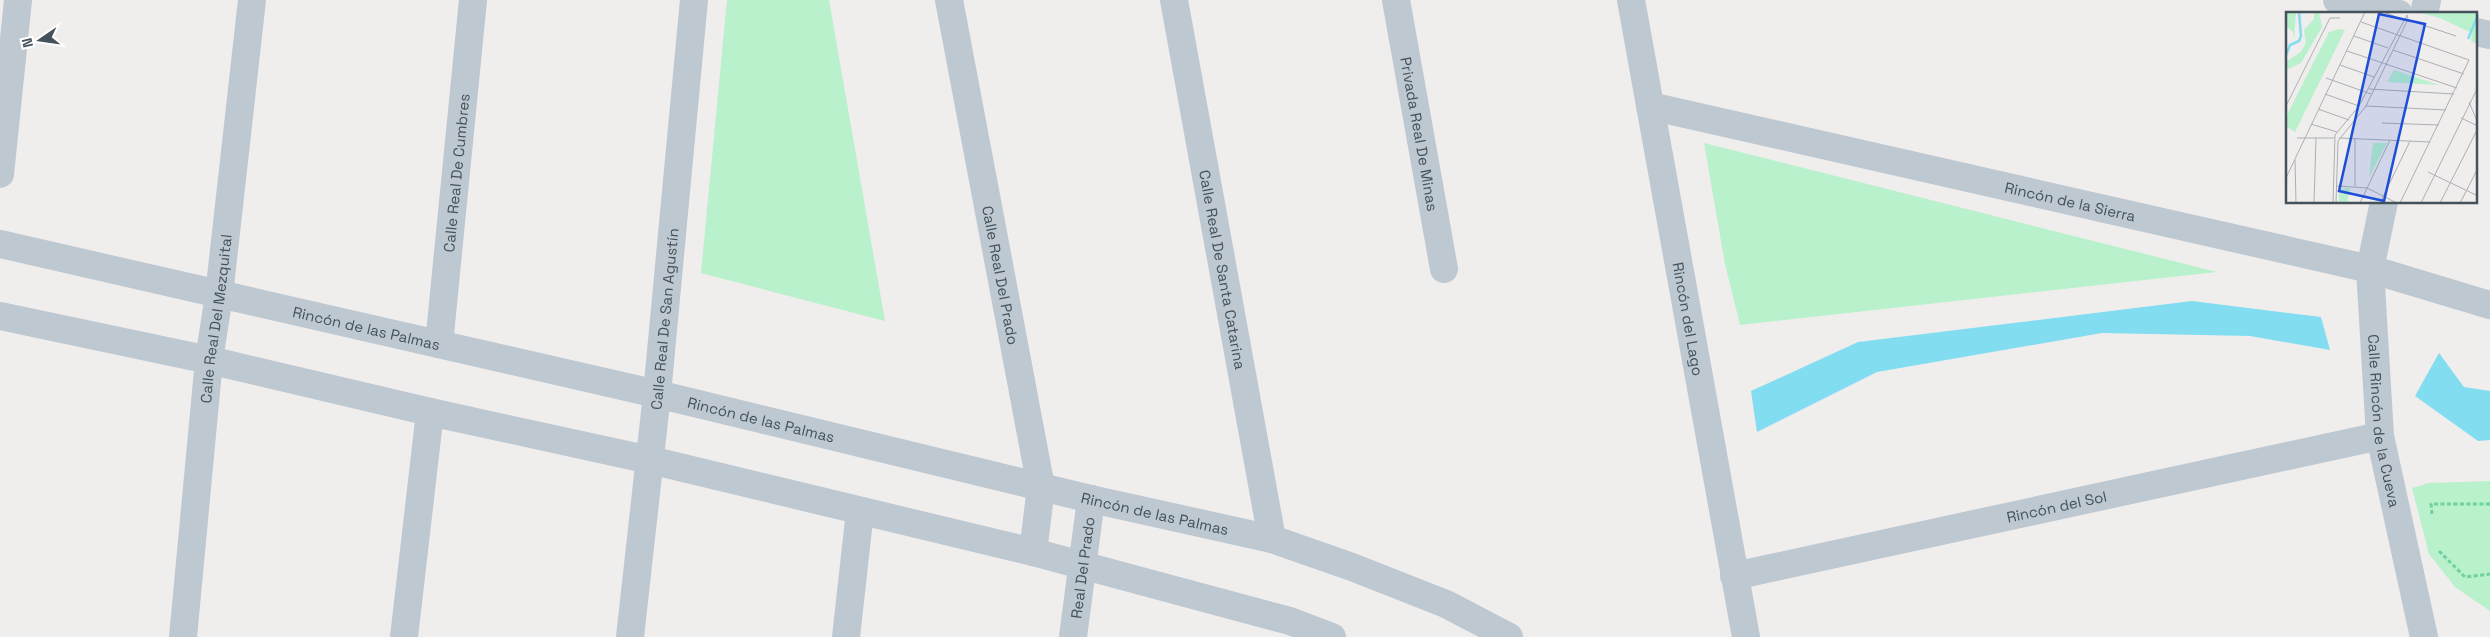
<svg xmlns="http://www.w3.org/2000/svg" width="2490" height="637" viewBox="0 0 2490 637" font-family="'Space Grotesk',sans-serif">
	<style>
		.green { fill: #b8f1cc }
		.water { fill: #83ddf0 }
		.lines { fill: none; stroke-linecap: round; stroke-linejoin: round }
		.path { stroke: #6fd19d; stroke-width: 3; stroke-dasharray: 4 2.5; stroke-linecap: butt }
		.minor { stroke: #bdc8d1; stroke-width: 28 }
		.labels { text-anchor: middle; dominant-baseline: central; stroke-width: 4; stroke-linejoin: round; paint-order: stroke }
		.street-label { font-size: 15px; fill: #45525c; stroke: #fff }
		.inset-river { fill: none; stroke: #83ddf0; stroke-width: 2.5 }
		.inset-road { fill: none; stroke: #acafb3; stroke-width: 1 }
		.view { fill: #1d4ed8; fill-opacity: 0.15; stroke: #1d4ed8; stroke-width: 2.5 }
		.inset-edge { fill: none; stroke: #45525c; stroke-width: 2.5 }
	</style>
	<rect width="100%" height="100%" fill="#f0eded"/>
	<path class="green" d="M727,0H829L885,321L701,273Z
		M1704,143L2217,272L1740,325L1725,264Z
		M2490,481V611L2455,587L2429,554L2412,488L2429,483Z"/>
	<path class="water" d="M2192,301L2321,317L2330,350L2250,336L2102,333L1877,372L1757,432L1751,391L1858,342Z
		M2439,353L2464,387L2490,391V440L2478,441L2415,396Z"/>
	<g class="lines">
		<path class="path" d="M2432,514L2431,504H2490
			M2439,551L2465,577L2490,574"/>
		<g class="minor">
			<path id="s1" d="M949,0L1041,487L1033,552"/>
			<path id="s2" d="M1174,0L1272,539"/>
			<path id="s3" d="M1396,0L1444,269"/>
			<path id="s4" d="M1631,0L1746,637"/>
			<path d="M2337,0L2399,14"/>
			<path d="M2424,14L2427,0"/>
			<path d="M2476,32L2490,35"/>
			<path id="s5" d="M1650,106L2370,269L2490,305"/>
			<path d="M0,174L18,0"/>
			<path id="s6" d="M2384,202L2370,269L2380,436L2424,637"/>
			<path id="s7" d="M0,244L657,394L1091,499L1272,539L1352,567L1446,604L1509,637"/>
			<path d="M0,316L209,360L430,412L650,460L1033,552L1290,621L1332,637"/>
			<path id="s8" d="M439,344L473,0"/>
			<path id="s9" d="M1734,576L2380,436"/>
			<path id="s10" d="M183,637L209,360L219,295L252,0"/>
			<path d="M404,637L430,412"/>
			<path id="s11" d="M630,637L657,394L694,0"/>
			<path d="M846,637L860,511"/>
			<path id="s12" d="M1073,637L1091,499"/>
		</g>
	</g>
	<g class="labels">
		<g class="street-label">
			<text stroke="none"><textPath href="#s3" startOffset="136">Privada Real De Minas</textPath></text>
			<text stroke="none"><textPath href="#s8" startOffset="172">Calle Real De Cumbres</textPath></text>
			<text stroke="none"><textPath href="#s5" startOffset="431">Rincón de la Sierra</textPath></text>
			<text stroke="none"><textPath href="#s2" startOffset="274">Calle Real De Santa Catarina</textPath></text>
			<text stroke="none"><textPath href="#s1" startOffset="280">Calle Real Del Prado</textPath></text>
			<text stroke="none"><textPath href="#s10" startOffset="320">Calle Real Del Mezquital</textPath></text>
			<text stroke="none"><textPath href="#s11" startOffset="320">Calle Real De San Agustín</textPath></text>
			<text stroke="none"><textPath href="#s4" startOffset="324">Rincón del Lago</textPath></text>
			<text stroke="none"><textPath href="#s7" startOffset="376">Rincón de las Palmas</textPath></text>
			<text stroke="none"><textPath href="#s7" startOffset="781">Rincón de las Palmas</textPath></text>
			<text stroke="none"><textPath href="#s6" startOffset="221">Calle Rincón de la Cueva</textPath></text>
			<text stroke="none"><textPath href="#s9" startOffset="330">Rincón del Sol</textPath></text>
			<text stroke="none"><textPath href="#s7" startOffset="1186">Rincón de las Palmas</textPath></text>
			<text stroke="none"><textPath href="#s12" startOffset="70">Real Del Prado</textPath></text>
		</g>
	</g>
	<g transform="translate(2286 12)">
		<rect width="191" height="191" fill="#f0eded"/>
		<path d="M1,0H10L8,27L7,20L0,14ZM28,0H33L36,15L15,51L0,58L1,49L15,40L20,31L18,18L28,7ZM131,0H191V32L185,29L186,21L154,6ZM54,17L59,18L9,120L0,114V105L43,20ZM108,58L153,73L101,70ZM87,131H101L83,165ZM59,176H64L61,191H53V180Z" fill="#b8f1cc"/>
		<path class="inset-river" d="M182,27L192,3M0,43L4,33L13,29L15,24L13,0"/>
		<path class="inset-road" d="M97,0L116,7M122,8L170,24M75,10L183,48L114,191M68,24L102,36M107,38L178,62M61,39L171,76M54,53L88,65M40,66L85,82M83,77L168,82M39,82L73,94M183,90L192,111M0,94L44,6H54M80,94L160,98M32,97L63,108M175,106L192,114M96,111L153,113M25,112L51,120M11,126H48M53,126L144,130M9,148L10,191M142,160L192,184M0,166L79,0M51,174L81,176L111,191M69,174V126M28,191L30,126M47,191L49,123L73,94L121,3M50,191L52,129L80,94L122,7L121,3M74,191L104,128M94,191L124,129M135,191L192,75M154,191L192,116M174,191L192,156"/>
		<path class="view" d="M93,2L139,12L98,189L53,179Z"/>
		<rect width="191" height="191" class="inset-edge"/>
	</g>
	<g transform="translate(40 40) rotate(257)" stroke="#ffffff" stroke-width="4" paint-order="stroke">
	<path d="M0-4L9 19L0 12L-9 19Z" fill="#45525c"/>
	<text y="-8" font-size="14" font-weight="bold" text-anchor="middle" fill="#45525c">N</text>
	</g>
</svg>
